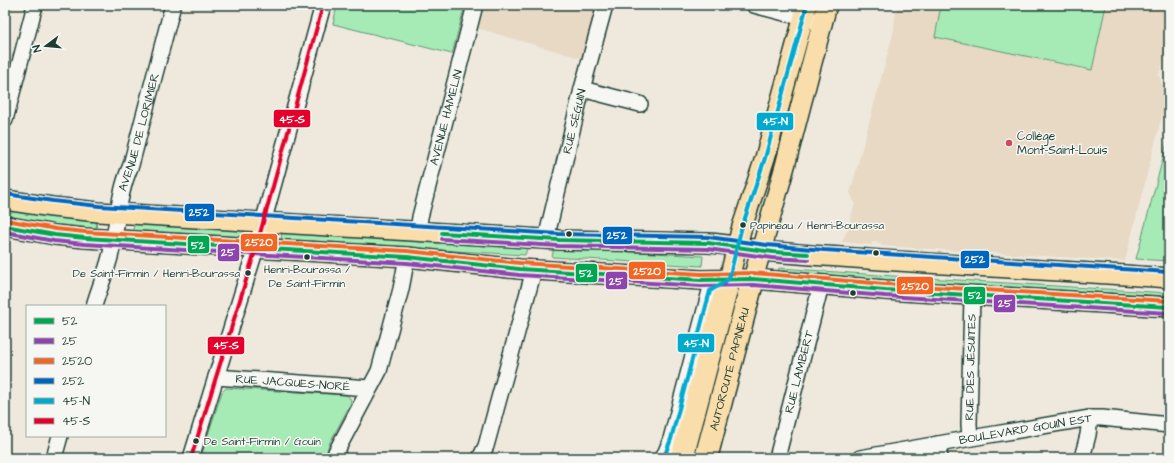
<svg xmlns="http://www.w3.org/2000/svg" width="1174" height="463" viewBox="0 0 1174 463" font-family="'Architects Daughter',sans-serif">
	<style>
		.built { fill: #e7d9c4 }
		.green { fill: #a6ebb6; stroke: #629475 }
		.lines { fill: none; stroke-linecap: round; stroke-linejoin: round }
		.minor-casing { stroke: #1f3d34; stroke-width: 18 }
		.major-casing { stroke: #1f3d34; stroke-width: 22 }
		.highway-casing { stroke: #1f3d34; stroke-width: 25 }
		.minor { stroke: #f6f6f2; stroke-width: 15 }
		.major { stroke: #f9deab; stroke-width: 19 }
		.highway { stroke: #f9deab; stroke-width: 22 }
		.bus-1-casing { stroke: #f6f6f2; stroke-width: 7 }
		.bus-2-casing { stroke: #f6f6f2; stroke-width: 7 }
		.bus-3-casing { stroke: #f6f6f2; stroke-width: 7 }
		.bus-4-casing { stroke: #f6f6f2; stroke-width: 7 }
		.bus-5-casing { stroke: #f6f6f2; stroke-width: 7 }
		.bus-6-casing { stroke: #f6f6f2; stroke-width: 7 }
		.bus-1 { stroke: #00a651; stroke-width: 4 }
		.bus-2 { stroke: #8e44ad; stroke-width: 4 }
		.bus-3 { stroke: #f26522; stroke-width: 4 }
		.bus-4 { stroke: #0065bd; stroke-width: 4 }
		.bus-5 { stroke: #00a9ce; stroke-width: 4 }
		.bus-6 { stroke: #e4002b; stroke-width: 4 }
		.poi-dot { fill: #d1495b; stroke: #f6f6f2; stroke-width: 1.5 }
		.bus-dot { fill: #1f3d34; stroke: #f6f6f2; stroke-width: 1.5 }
		.labels { text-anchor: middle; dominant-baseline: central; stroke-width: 3; stroke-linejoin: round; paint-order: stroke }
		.bus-label { font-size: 11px; fill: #1f3d34; stroke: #f6f6f2; text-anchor: start }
		.street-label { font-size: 12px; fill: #1f3d34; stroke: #f6f6f2 }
		.poi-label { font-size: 12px; fill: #1f3d34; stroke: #f6f6f2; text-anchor: start }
		.line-badge { stroke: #f6f6f2; stroke-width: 1.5 }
		.badge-label { font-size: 11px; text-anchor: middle; font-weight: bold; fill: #fff }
	</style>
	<rect width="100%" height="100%" fill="#efe9dd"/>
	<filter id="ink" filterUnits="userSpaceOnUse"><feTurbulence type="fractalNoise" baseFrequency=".025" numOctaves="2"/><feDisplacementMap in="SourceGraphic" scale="8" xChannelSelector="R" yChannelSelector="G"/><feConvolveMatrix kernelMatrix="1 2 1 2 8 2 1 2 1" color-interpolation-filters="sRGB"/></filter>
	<g filter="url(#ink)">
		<path class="built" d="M475,5H605L590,61L470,26Z
			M898,5H1169V41L1159,75L1161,82L1165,90L1168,92L1125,261L881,246L882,243L872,242V245L842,242L847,231L855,203L850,193L894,30L895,16Z"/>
		<path class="green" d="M337,5H465L452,54L333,24Z
			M941,5H1106L1092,70L935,37Z
			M1169,135V261L1136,259Z
			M5,208L97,220L96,230L64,227L5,218Z
			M134,222L244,229L243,239L133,232Z
			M282,231L528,246L525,255L281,241Z
			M554,247L703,256L702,266L552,257Z
			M780,268L893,276L1169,293V296L967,286L780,272L778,269Z
			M226,388L346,395L349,397L351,400L350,405L329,444L325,458H201L204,447L222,392Z"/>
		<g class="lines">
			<g class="minor-casing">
				<g id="minor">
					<path d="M754,5L815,21"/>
					<path d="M582,89L640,104"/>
					<path d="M5,120L35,5"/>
					<path id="s1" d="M418,231L420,217L475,5"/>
					<path id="s2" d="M546,239L582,89L605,5"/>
					<path id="s3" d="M94,306C99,288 107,271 111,253C118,222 118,194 131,165L173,5"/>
					<path id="s4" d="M216,377L369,388"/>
					<path id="s5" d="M970,438L969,424L972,296"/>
					<path d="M938,444L940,458"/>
					<path d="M54,458L60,436"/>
					<path d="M191,458L256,248L323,5"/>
					<path d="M335,458L336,452L379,371L401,289L407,257"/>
					<path d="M480,458L486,446L534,270"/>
					<path d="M662,458L666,452L671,439L710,291L729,279"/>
					<path id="s6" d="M777,458L821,285"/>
					<path id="s7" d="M860,458L983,436L1090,418H1102L1169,425"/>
					<path d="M1082,458L1088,435L1090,418"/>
				</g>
			</g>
			<g class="major-casing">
				<path id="major" d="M5,200L52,207L98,212L559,240L708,243C730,244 752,250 774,252C905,263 1037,269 1169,278
					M5,226L55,235L85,238L407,257L519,269L701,280L753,279L885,290L1169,307
					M729,279L741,230L765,158L807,5
					M753,279L785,166L827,5"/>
			</g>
			<g class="highway-casing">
				<g id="highway">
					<path d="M682,458L729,279"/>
					<path id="s8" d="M706,458L753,279"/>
				</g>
			</g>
			<use href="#minor" class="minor"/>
			<use href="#major" class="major"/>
			<use href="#highway" class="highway"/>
			<g class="bus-1-casing">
				<path id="bus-1" d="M5,226L55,235L85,238L407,257L519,269L701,280L753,279L885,290L1169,307
					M442,233L559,240L708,243L773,252L808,254"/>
			</g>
			<g class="bus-2-casing">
				<path id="bus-2" d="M5,232L54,241L84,244L407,263L519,275L701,286L753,285L885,296L1169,313
					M442,239L559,246L708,249L772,258L808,260"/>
			</g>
			<g class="bus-3-casing">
				<path id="bus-3" d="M6,220L56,229L85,232L407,251L520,263L701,274L753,273L885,284L1169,301"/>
			</g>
			<g class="bus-4-casing">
				<path id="bus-4" d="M6,194L53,201L99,206L559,234L708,237L767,245L824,250L1169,272"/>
			</g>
			<g class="bus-5-casing">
				<path id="bus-5" d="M662,458L666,452L671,439L710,291L729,279L741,230L765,158L807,5"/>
			</g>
			<g class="bus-6-casing">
				<path id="bus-6" d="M191,458L256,248L323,5"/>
			</g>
			<use href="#bus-1" class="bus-1"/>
			<use href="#bus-2" class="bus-2"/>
			<use href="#bus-3" class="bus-3"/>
			<use href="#bus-4" class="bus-4"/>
			<use href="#bus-5" class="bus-5"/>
			<use href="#bus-6" class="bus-6"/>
		</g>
	</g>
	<circle class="poi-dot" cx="1009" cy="143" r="4"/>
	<g class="bus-dot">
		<circle cx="743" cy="225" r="3.5"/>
		<circle cx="569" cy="234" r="3.5"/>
		<circle cx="876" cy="253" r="3.5"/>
		<circle cx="307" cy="257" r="3.5"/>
		<circle cx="248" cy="273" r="3.5"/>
		<circle cx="853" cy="293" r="3.5"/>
		<circle cx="196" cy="441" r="3.5"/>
	</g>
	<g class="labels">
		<g class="bus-label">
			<text x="750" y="225">Papineau / Henri-Bourassa</text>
			<text x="307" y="269" text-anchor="middle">Henri-Bourassa /<tspan x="307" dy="14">De Saint-Firmin</tspan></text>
			<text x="240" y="273" text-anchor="end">De Saint-Firmin / Henri-Bourassa</text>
			<text x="204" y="441">De Saint-Firmin / Gouin</text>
		</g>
		<g class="street-label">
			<text stroke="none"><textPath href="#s1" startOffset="117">AVENUE HAMELIN</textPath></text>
			<text stroke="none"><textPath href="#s2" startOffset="121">RUE SÉGUIN</textPath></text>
			<text stroke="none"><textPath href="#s3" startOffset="180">AVENUE DE LORIMIER</textPath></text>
			<text stroke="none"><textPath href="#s5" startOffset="71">RUE DES JÉSUITES</textPath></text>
			<text stroke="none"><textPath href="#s8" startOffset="92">AUTOROUTE PAPINEAU</textPath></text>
			<text stroke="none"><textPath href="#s6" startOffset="89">RUE LAMBERT</textPath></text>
			<text stroke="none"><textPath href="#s4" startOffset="77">RUE JACQUES-NORÉ</textPath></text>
			<text stroke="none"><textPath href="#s7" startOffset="168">BOULEVARD GOUIN EST</textPath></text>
		</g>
		<g class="poi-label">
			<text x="1017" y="136">Collège<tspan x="1017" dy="14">Mont-Saint-Louis</tspan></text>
		</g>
	</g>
	<g class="line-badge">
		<rect x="273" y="109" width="38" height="19" rx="4" fill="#e4002b"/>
		<rect x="756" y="112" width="38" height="19" rx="4" fill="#00a9ce"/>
		<rect x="184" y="203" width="31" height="19" rx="4" fill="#0065bd"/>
		<rect x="602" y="226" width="31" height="19" rx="4" fill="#0065bd"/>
		<rect x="240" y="233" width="38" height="19" rx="4" fill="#f26522"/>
		<rect x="187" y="235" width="23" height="19" rx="4" fill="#00a651"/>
		<rect x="217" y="243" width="23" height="19" rx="4" fill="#8e44ad"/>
		<rect x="960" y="250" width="30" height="19" rx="4" fill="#0065bd"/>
		<rect x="628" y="261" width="38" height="19" rx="4" fill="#f26522"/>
		<rect x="575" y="263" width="23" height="20" rx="4" fill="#00a651"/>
		<rect x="605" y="271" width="23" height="19" rx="4" fill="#8e44ad"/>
		<rect x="896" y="276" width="38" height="19" rx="4" fill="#f26522"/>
		<rect x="963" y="286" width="23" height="19" rx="4" fill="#00a651"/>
		<rect x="993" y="294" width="23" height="19" rx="4" fill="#8e44ad"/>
		<rect x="677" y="333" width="38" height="20" rx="4" fill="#00a9ce"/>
		<rect x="207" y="336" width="38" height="19" rx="4" fill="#e4002b"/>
	</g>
	<g class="badge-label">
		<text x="292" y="123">45-S</text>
		<text x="775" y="125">45-N</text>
		<text x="199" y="216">252</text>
		<text x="617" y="239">252</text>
		<text x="259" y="246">252O</text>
		<text x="198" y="249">52</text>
		<text x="228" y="256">25</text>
		<text x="975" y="263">252</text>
		<text x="647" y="275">252O</text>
		<text x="586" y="277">52</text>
		<text x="616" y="285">25</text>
		<text x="915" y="290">252O</text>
		<text x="975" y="299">52</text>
		<text x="1005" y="307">25</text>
		<text x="696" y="347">45-N</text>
		<text x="226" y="349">45-S</text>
	</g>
	<rect width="1174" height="463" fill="none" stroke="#f6f6f2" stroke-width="20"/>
	<rect x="10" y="10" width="1154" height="443" fill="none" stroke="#1f3d34" stroke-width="1.5" filter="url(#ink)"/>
	<rect x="26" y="305" width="140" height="132" fill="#f6f6f2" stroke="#a0aca6"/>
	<rect x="34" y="318" width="20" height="6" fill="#00a651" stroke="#a0aca6"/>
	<text x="62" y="325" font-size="12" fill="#1f3d34">52</text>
	<rect x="34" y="338" width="20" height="6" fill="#8e44ad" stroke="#a0aca6"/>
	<text x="62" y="345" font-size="12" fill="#1f3d34">25</text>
	<rect x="34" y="358" width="20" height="6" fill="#f26522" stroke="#a0aca6"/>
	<text x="62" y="365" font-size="12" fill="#1f3d34">252O</text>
	<rect x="34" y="378" width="20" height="6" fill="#0065bd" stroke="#a0aca6"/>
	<text x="62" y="385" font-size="12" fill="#1f3d34">252</text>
	<rect x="34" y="398" width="20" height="6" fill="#00a9ce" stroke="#a0aca6"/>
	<text x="62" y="405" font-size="12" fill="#1f3d34">45-N</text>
	<rect x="34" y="418" width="20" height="6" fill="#e4002b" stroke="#a0aca6"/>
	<text x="62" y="425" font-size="12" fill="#1f3d34">45-S</text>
	<g transform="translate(46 46) rotate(254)" stroke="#f6f6f2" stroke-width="3" paint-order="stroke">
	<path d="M0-3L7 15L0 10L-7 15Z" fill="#1f3d34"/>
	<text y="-6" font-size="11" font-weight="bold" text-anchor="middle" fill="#1f3d34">N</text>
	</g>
</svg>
